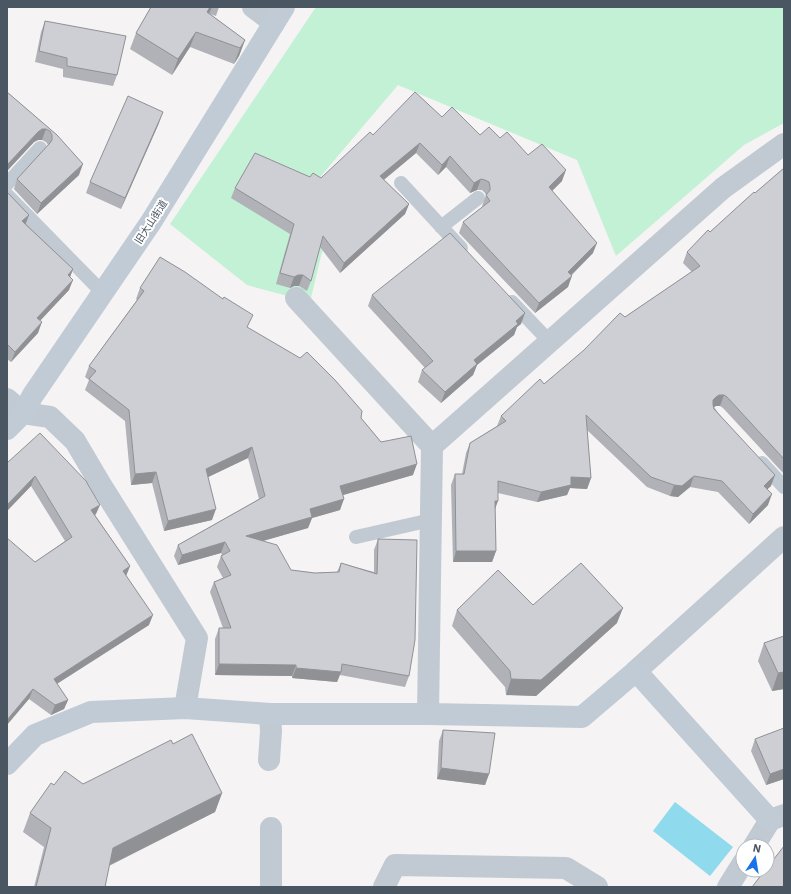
<svg xmlns="http://www.w3.org/2000/svg" width="791" height="894" viewBox="0 0 791 894" font-family="'IBM Plex Sans','Noto Sans JP',sans-serif">
	<style>
		.green { fill: #c3f1d5 }
		.water { fill: #90daee }
		.lines { fill: none; stroke-linecap: round; stroke-linejoin: round }
		.lane { stroke: #c1cad2; stroke-width: 14 }
		.street { stroke: #c1cad2; stroke-width: 22 }
		.secondary { stroke: #c1cbd6; stroke-width: 22 }
		.wall { fill: #b0b2b7 }
		.shaded-wall { fill: #909195 }
		.building { fill: #cdcfd5; stroke: #909195 }
		.labels { text-anchor: middle; dominant-baseline: central; stroke-width: 4; stroke-linejoin: round; paint-order: stroke }
		.street-label { font-size: 10px; fill: #4a5661; stroke: #fff }
	</style>
	<rect width="100%" height="100%" fill="#f5f3f3"/>
	<path class="green" d="M316,7H784V123L744,145L616,256L577,160L398,85L321,176L334,216L321,256L310,302L247,285L170,224Z"/>
	<path class="water" d="M675,802L733,847L710,876L653,831Z"/>
	<g class="lines">
		<path class="lane" d="M401,183L461,248
			M7,184L40,148
			M7,195L103,293
			M441,227L478,198
			M512,302L549,341
			M762,463L784,487
			M356,537L431,520"/>
		<path class="street" d="M253,7L274,23
			M296,298L432,446L428,714
			M7,399L23,413L50,417L75,441L101,485L197,638L185,708
			M432,446L723,188L784,144
			M636,671L784,537
			M269,760L271,731L270,714
			M271,828V887
			M754,846L770,820L784,815
			M384,887L395,865L566,868L597,887
			M728,887L743,863"/>
		<path class="secondary" d="M7,429L23,413L33,395L151,222L284,7
			M7,764L35,735L91,712L185,708L270,714H428L582,717L636,671L770,820"/>
	</g>
	<path class="wall" d="M151,7H219L216,16L210,14L245,40L239,56L234,64L190,47L172,75L130,49L136,33Z
		M45,21L117,75L113,86L63,77V69L35,62L41,32Z
		M7,92L57,135L79,175L37,214L14,189L17,179L48,145L46,142L42,140H38L34,142L7,171Z
		M442,117L480,135L500,138L528,155L562,181L552,191L593,253L571,276L568,287L535,313L459,233L463,222L483,207L482,206L486,195L485,193L482,190H477L470,193L446,167L438,175L416,153L384,180L409,204L405,214L340,273L320,247L311,281L307,291L299,286H294L290,288L276,284L290,234L231,198L235,188L310,177L321,178L373,135Z
		M159,123L121,209L86,193L90,182Z
		M784,168V474L723,408L720,406H716L714,407L771,486L767,489L768,505L749,524L718,492L690,487L678,497L670,496L647,487L587,430L591,478L587,489L570,488L567,495L537,502L498,493L495,510L496,551L492,562H453L451,485L455,474H462L466,453L470,443L497,426L501,416L544,384L625,317L692,272L683,263L687,252L755,193Z
		M7,192L26,224L73,269L70,277L69,290L40,321L38,333L11,362L7,359Z
		M140,288L248,328L361,418L381,442L413,475L343,495L340,510L312,518L308,528L263,541L291,570L315,573L337,572L341,563L374,572V550L378,539L409,676L405,687L340,675L337,682L292,678V676L215,675V639L219,628H223L210,592L214,582L223,578L217,567L221,556L222,555L221,553L178,565L174,556L178,545L259,499L248,458L208,477L212,520L164,531L152,483L131,485L125,421L85,390L89,380L85,377L89,366L137,300L136,299Z
		M372,295L521,324L517,327L514,335L477,365L473,375L441,403L418,382L422,370L425,368L368,306Z
		M7,463L87,483L96,514L95,515L130,566L126,576L149,625L57,684L68,700L64,709L51,715L29,699L35,562L65,541L31,486L7,511Z
		M533,605L617,623L536,696L506,695L505,687L452,626L457,610Z
		M784,636V689L772,691L758,661L764,643Z
		M443,730L489,774L485,785L437,779L439,741Z
		M755,739L784,779L766,785L751,751Z
		M173,744L222,793L215,812L109,866L105,887H34L44,847L23,832L30,813L54,785L83,784Z"/>
	<path class="shaded-wall" d="M210,7H212L209,14L207,12Z
		M196,32L190,47L172,75L178,59Z
		M245,40L239,56L234,64L240,48Z
		M163,112L159,123L121,209L125,198Z
		M42,129H46L42,140H38L34,142L7,171V165L38,132Z
		M420,143L416,153L376,186L380,176Z
		M450,156L446,167L438,175L442,165Z
		M83,164L79,175L37,214L41,203Z
		M566,170L562,181L545,198L549,187Z
		M481,179L477,190L470,193L474,183Z
		M409,204L405,214L340,273L344,263Z
		M29,215L25,226L22,221Z
		M597,243L593,253L565,281L572,276L568,287L535,313L539,303L568,272Z
		M73,269L69,280L68,275Z
		M298,275H303L299,286H294L290,288L294,277Z
		M73,280L69,290L33,328L37,318Z
		M525,313L521,324L517,327L514,335L477,365L473,375L441,403L445,392L474,360L516,321Z
		M42,322L38,333L11,362L15,352Z
		M719,395H724L720,406H716L712,408L713,400L716,397Z
		M252,447L248,458L202,480L206,469Z
		M417,464L413,475L336,497L340,486Z
		M156,472L152,483L131,485L135,474Z
		M775,475L771,486L760,496L764,486Z
		M35,476L31,486L7,511V505Z
		M694,476L690,487L678,497L670,496L674,485Z
		M571,477L591,478L587,489L570,488L567,495L537,502L541,492Z
		M772,494L768,505L749,524L753,514Z
		M344,499L340,510L312,518L308,528L242,547L246,536L310,509Z
		M495,501H498L494,512Z
		M100,505L96,514L87,520L91,510Z
		M216,509L212,520L164,531L168,521Z
		M225,542L221,553L178,565L182,555Z
		M456,551H496L492,562H453Z
		M130,566L126,576L123,571Z
		M623,608L617,623L536,696L506,695L511,679Z
		M153,615L149,625L50,688L54,679Z
		M219,664L296,665L292,676L215,675Z
		M296,668L341,672L337,682L292,678Z
		M784,672V689L772,691L778,673Z
		M33,689L29,699L7,725V720Z
		M68,700L64,709L51,715L55,705Z
		M441,768L489,774L485,785L437,779Z
		M784,769V779L766,785L770,774Z
		M222,793L215,812L106,867L113,848Z"/>
	<path class="building" d="M151,7H210L207,12L245,40L240,48L196,32L178,59L136,33Z
		M45,21L126,36L117,75L67,66V58L39,51Z
		M7,92L57,135L83,164L41,203L17,179L50,143L52,140V135L50,131L46,129H42L38,132L7,165Z
		M415,92L442,117L452,107L480,135L489,127L500,138L507,132L528,155L542,144L566,170L549,187L597,243L568,272L572,276L539,303L463,222L490,201L486,195L490,190V187L489,182L485,180L481,179L474,183L450,156L442,165L420,143L380,176L409,204L344,263L323,236L311,281L303,275H298L294,277L280,273L294,224L235,188L255,153L310,177L313,173L321,178L370,132L373,135Z
		M128,96L163,112L125,198L90,182Z
		M784,168V459L727,397L724,395H719L716,397L713,400V405L714,409L775,475L764,486L772,494L753,514L722,481L694,476L682,486L674,485L651,477L586,415L591,478L571,477V485L541,492L498,481V501H495L496,551H456L455,474H464L470,443L506,421L501,416L540,379L544,384L584,350L620,313L625,317L700,266L687,252L708,230L710,232L754,192L755,193Z
		M7,192L29,215L22,221L73,269L68,275L73,280L37,318L42,322L15,352L7,344Z
		M450,233L525,313L516,321L518,324L474,360L477,364L445,392L422,370L433,361L372,295Z
		M160,257L185,272L223,299L224,297L253,315L247,327L300,358L307,352L335,380L362,411L361,418L381,442L411,436L417,464L340,486L344,499L310,509L312,517L246,536L277,545L291,570L315,573L339,572L341,563L377,574L378,539L417,540L415,640L409,676L342,664L341,672L296,668V665L219,664V628H231L214,582L231,575L221,556L230,551L225,542L182,555L178,545L265,496L252,447L206,469L216,509L168,521L156,472L135,474L129,410L89,379L96,371L89,366L144,291L140,288Z
		M40,433L87,482V483L100,505L91,510L130,566L123,571L153,615L54,679L68,700L55,705L33,689L7,720V538L35,562L72,537L35,476L7,505V463Z
		M581,563L623,608L541,680L511,679L510,671L457,610L498,570L533,605Z
		M784,636V672L778,673L764,643Z
		M784,728V769L770,774L755,739Z
		M443,730L495,733L489,774L441,768Z
		M192,734L222,793L113,848L105,887H36L51,828L30,813L51,783L54,785L65,771L83,784L171,740L173,744Z
		M784,846V887H752L765,870H767V868Z"/>
	<g class="labels">
		<g class="street-label">
			<text transform="translate(151 222) rotate(-57)">旧大山街道</text>
		</g>
	</g>
	<rect width="791" height="894" fill="none" stroke="#4a5661" stroke-width="16"/>
	<g transform="translate(755 858) rotate(12)"><circle r="19" fill="#ffffff" stroke="#b7bbc0"/>
	<path d="M0-3L7 15L0 10L-7 15Z" fill="#1a73e8"/>
	<text y="-6" font-size="11" font-weight="bold" text-anchor="middle" fill="#4a5661">N</text>
	</g>
</svg>
